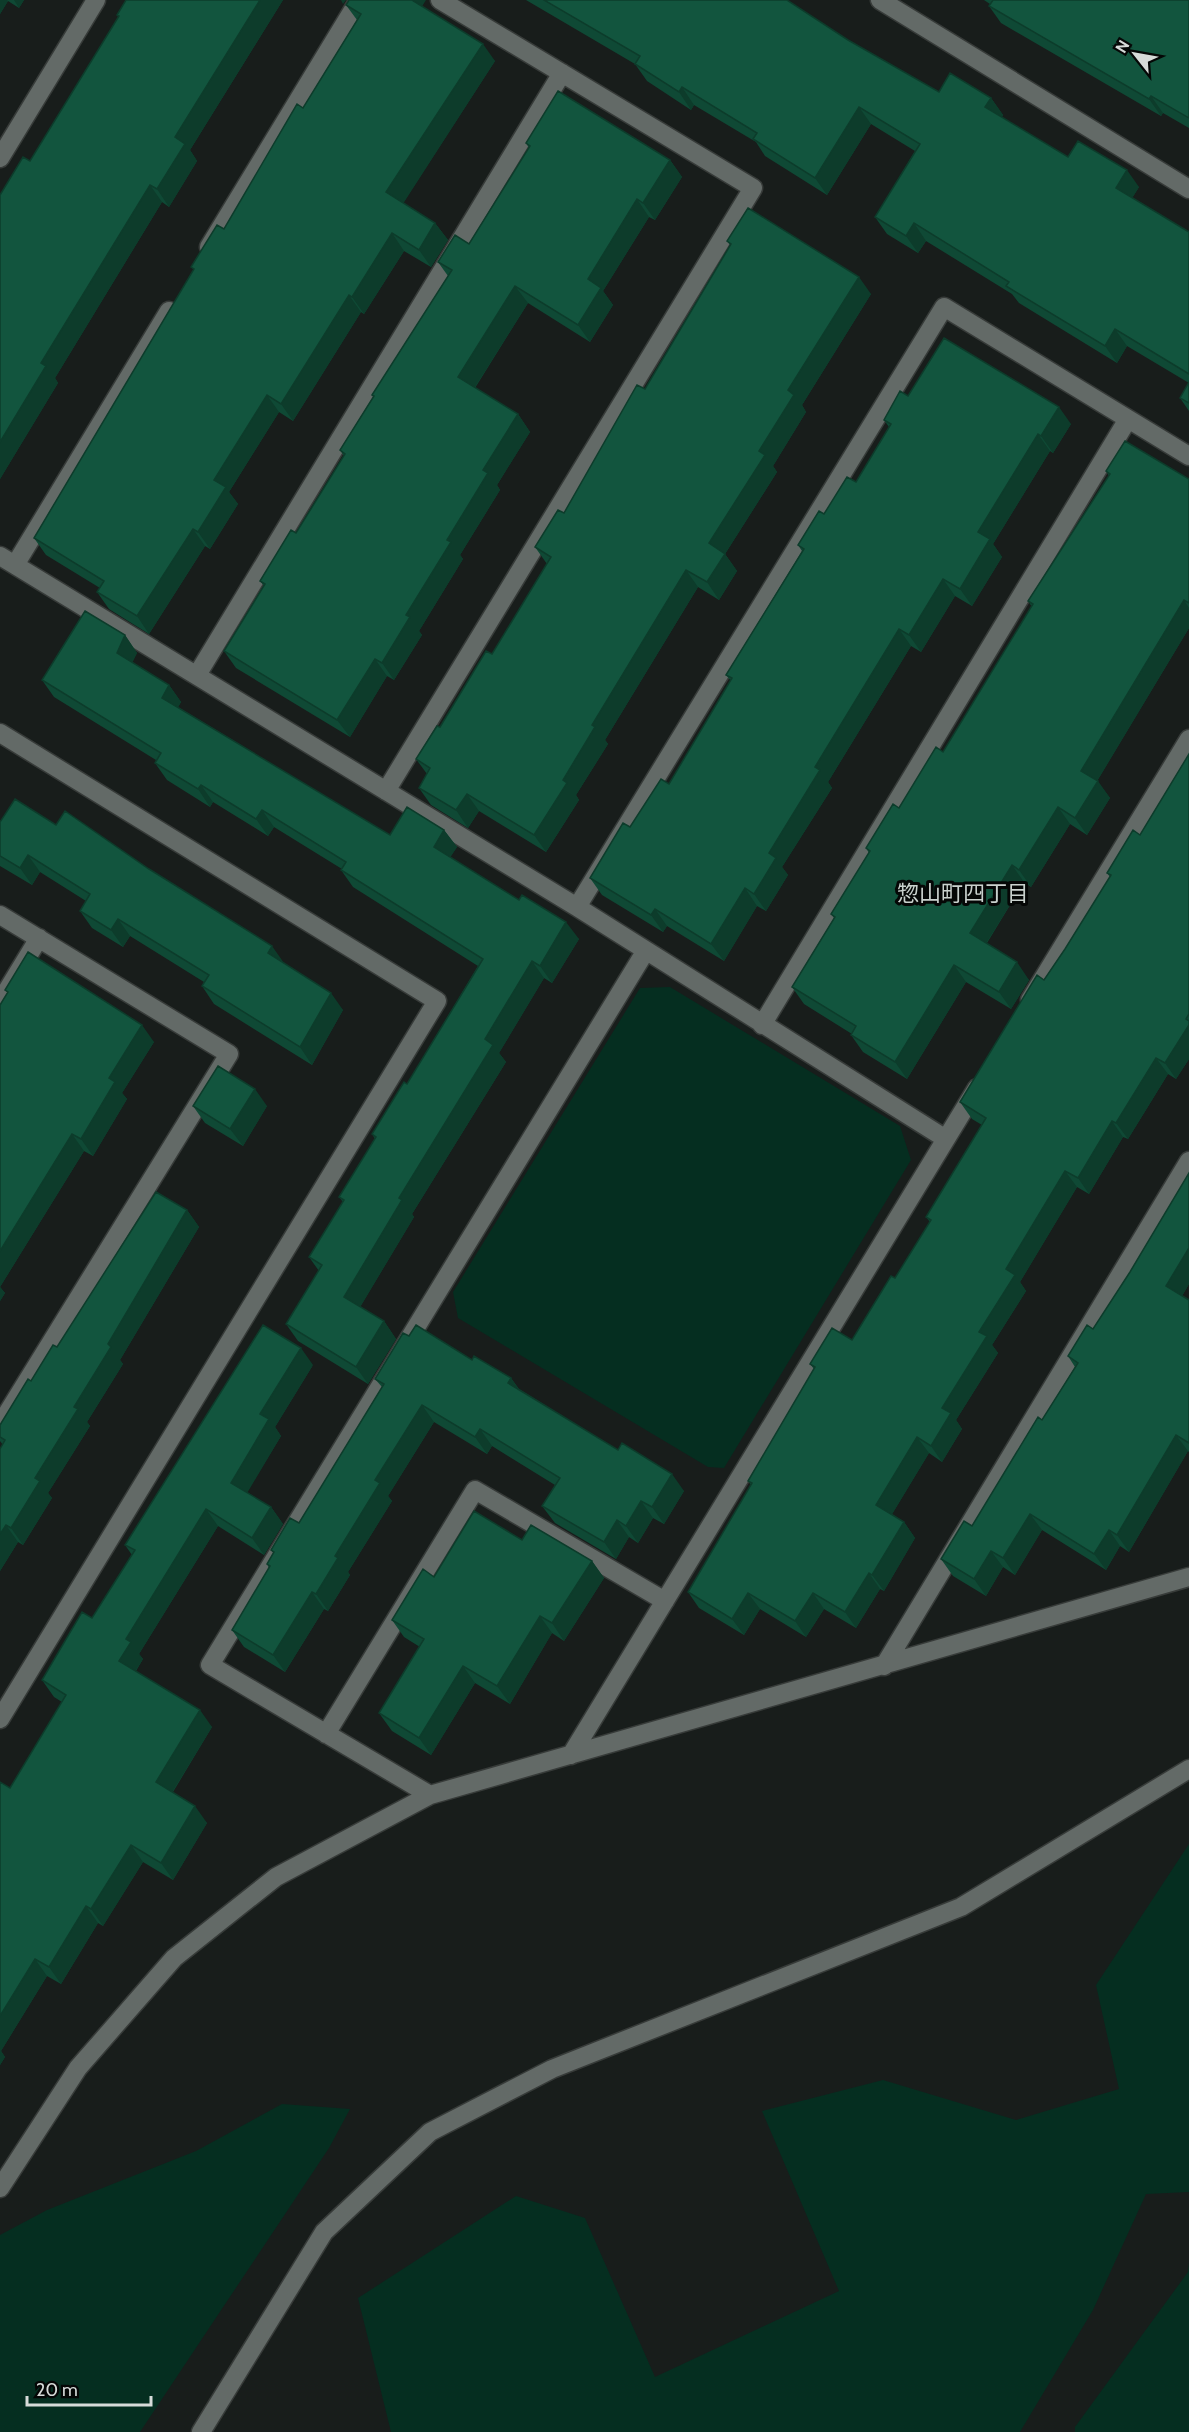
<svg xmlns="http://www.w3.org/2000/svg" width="1189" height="2432" viewBox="0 0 1189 2432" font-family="Cabin,'Noto Sans JP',sans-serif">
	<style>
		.green { fill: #052e20 }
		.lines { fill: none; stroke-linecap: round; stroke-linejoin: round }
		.minor-casing { stroke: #373b39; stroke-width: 21 }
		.minor { stroke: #636a67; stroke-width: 18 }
		.wall { fill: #0f4935 }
		.shaded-wall { fill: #0d3c2b }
		.building { fill: #12553e; stroke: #0d3c2b; stroke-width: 1.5 }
		.labels { text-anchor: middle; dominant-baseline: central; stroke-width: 6; stroke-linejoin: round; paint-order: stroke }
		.neighbourhood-label { font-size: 22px; fill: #c9d1cd; stroke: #050706 }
	</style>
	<rect width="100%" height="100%" fill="#181d1b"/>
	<path class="green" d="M670,987L900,1126L911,1160L724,1468L708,1467L458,1318L453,1292L640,988Z
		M1189,1844V2192L1146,2194L1093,2310L1020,2432H391L358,2298L516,2196L585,2218L655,2377L839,2291L762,2111L883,2080L1016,2120L1119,2089L1096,1985Z
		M282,2104L350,2109L329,2148L140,2432H0V2235L47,2210L196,2151Z
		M1189,2263V2432H1075V2427L1188,2272Z"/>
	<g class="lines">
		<g class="minor-casing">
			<path id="minor" d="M880,0L1189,189
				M0,158L96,0
				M209,247L359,0
				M0,556L577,907L946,1139
				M15,565L169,311
				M197,675L562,73
				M0,733L437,1001L0,1719
				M386,791L753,188L440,0
				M577,907L944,307L1189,456
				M0,915L229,1054L0,1425
				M1030,1000L1189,739
				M0,1002L39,938
				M762,1025L1128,419
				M884,1666L1189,1161
				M326,1734L475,1490L665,1601
				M571,1755L977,1088
				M430,1795L210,1665L645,952
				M0,2188L78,2068L174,1958L276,1877L430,1795L1189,1577
				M201,2432L324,2232L430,2132L552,2069L961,1907L1189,1769"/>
		</g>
		<use href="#minor" class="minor"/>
	</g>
	<path class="wall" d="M0,0H24L19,8L8,1L0,14Z
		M126,0H283L190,150L197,161L169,207L162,202L55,378L58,383L0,479V195L30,161L118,17L117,15Z
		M526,0H787L848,40L939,92L991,98L1003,115L1002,117L1068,157L1139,187L1132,198L1189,232V411L1180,398L1189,383L1127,346L1117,363L1019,303L1012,294L926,241L918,253L887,234L875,217L915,151L871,124L827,195L765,156L756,142L694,105L691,110L647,81L635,64Z
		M984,0H1189V128L1163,113L1161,116L1001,23L989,6L990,4Z
		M346,5L422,6L495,61L403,203L435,223L448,240L431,267L404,251L364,314L361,312L293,421L279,412L229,492L238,504L210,549L205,546L149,634L109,609L97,592L100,588L46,555L34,538L194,270L191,267L224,229L303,108L357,20Z
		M526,143L670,160L682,177L655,220L649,217L603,291L613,305L590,342L528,303L475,388L518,414L530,432L497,485L500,490L460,555L463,559L419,631L422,635L394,680L387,676L350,737L236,668L224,651L264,586L260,581L296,533L344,456L340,450L373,397L372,395L448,276L438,262L469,244L529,148Z
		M727,241L871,294L802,405L806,412L773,466L777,472L725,554L737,571L719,600L698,587L605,740L608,744L576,795L579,800L546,852L479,811L468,828L431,805L419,788L427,774L416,759L440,727L492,654L547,564L535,547L564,513L645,389L730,245Z
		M908,396L1071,424L1053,453L1050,451L993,544L1002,557L972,606L955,596L921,652L911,646L828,782L832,788L782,867L788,875L766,911L757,906L724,961L667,926L663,932L602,895L590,878L630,827L669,784L731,681L726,675L802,551L798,545L824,514L856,482L889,427L884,420Z
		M1106,471L1189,479V628L1097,781L1110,798L1087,835L1070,824L1031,887L1024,882L987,943L1029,980L1011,1009L966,982L907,1079L863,1052L851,1035L852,1034L804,1004L792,987L834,918L831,914L869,853L866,848L943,752L1032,607L1028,601L1109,476Z
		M125,635L137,653L132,662L169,685L181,702L178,707L390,835L444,830L457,847L450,857L579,939L552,983L544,978L499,1053L506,1062L412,1214L414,1217L360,1307L384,1321L396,1339L368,1384L298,1341L286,1324L319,1271L309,1257L343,1202L339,1197L375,1139L372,1134L407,1084L478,966L353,887L341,870L342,869L274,827L268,836L213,802L210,807L167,780L155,763L156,760L54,697L42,680Z
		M1189,754V1059L1176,1079L1168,1074L1128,1139L1123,1137L1089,1194L1077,1187L1020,1282L1026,1291L992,1345L998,1353L956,1420L962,1429L942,1462L929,1453L892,1514L904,1522L915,1538L884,1591L880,1589L856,1628L824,1609L806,1637L760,1609L744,1635L699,1608L688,1592L751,1485L748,1481L814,1369L810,1364L852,1340L895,1278L930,1222L926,1217L982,1125L972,1119L960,1102L1065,949L1110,877L1107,873L1140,835Z
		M0,822L284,964L343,1010L312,1065L214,1004L202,986L204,982L130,936L123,947L92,928L80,911L86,901L40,872L32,885L0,866Z
		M5,990L154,1042L122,1093L127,1099L93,1156L84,1151L0,1287L5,1293L0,1301V1005L8,993Z
		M193,1106H267L243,1146L205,1123Z
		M1189,1173V1284L1182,1296L1189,1300V1452L1188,1451L1129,1552L1120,1546L1106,1570L1042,1530L1015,1575L1003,1567L986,1596L953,1576L941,1559L972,1526L1042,1420L1075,1367L1068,1356L1093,1329L1130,1272Z
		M187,1210L199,1227L120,1360L123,1364L87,1422L90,1426L48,1493L52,1498L23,1545L18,1542L0,1571V1449L3,1445L0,1441V1425L57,1347Z
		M409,1336L472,1360L511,1378L519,1389L684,1491L664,1524L653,1518L638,1543L629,1537L616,1559L555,1523L542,1506L555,1485L492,1446L487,1454L434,1422L388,1496L392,1501L348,1572L350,1575L328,1611L324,1609L285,1672L244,1647L232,1630L269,1568L267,1564L274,1554L271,1550L299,1523L382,1387L375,1379Z
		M313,1365L275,1427L281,1436L247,1492L271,1507L283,1524L264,1555L218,1526L139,1654L143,1659L136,1671L212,1727L173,1792L207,1823L173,1880L143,1862L103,1926L98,1923L61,1984L47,1976L1,2051L5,2057L0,2065L10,1788L62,1702L54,1697L42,1680L92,1618L132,1555L125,1545Z
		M522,1540L592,1561L604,1578L564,1641L552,1633L510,1704L475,1683L431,1755L392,1731L379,1713L420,1647L404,1637L392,1620L434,1577Z"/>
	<path class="shaded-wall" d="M0,0H7L8,1L0,14Z
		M14,0H24L19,8Z
		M260,0H283L190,150L197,161L169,207L157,189L175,137Z
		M341,0H346L343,4Z
		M408,0H426L418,13Z
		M483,44L495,61L399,210L386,192Z
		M682,87L694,105L691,110L679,92Z
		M1151,96L1163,113L1161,116L1149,99Z
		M991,98L1003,115L998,124L985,107Z
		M859,107L871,124L827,195L815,178Z
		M670,160L682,177L655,220L643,203Z
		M1127,170L1139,187L1128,205L1116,188Z
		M150,185L162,202L55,378L58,383L0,479V442L41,363Z
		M637,199L649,217L603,291L613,305L590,342L578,325L588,279Z
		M435,223L448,240L431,267L419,250Z
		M914,223L926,241L918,253L906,236Z
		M392,233L404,251L364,314L352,297Z
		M859,277L871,294L802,405L806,412L773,466L777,472L725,554L737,571L719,600L707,582L709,543L759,451L788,390Z
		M515,286L528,303L470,395L458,377Z
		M349,295L361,312L293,421L281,404Z
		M1115,329L1127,346L1117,363L1105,346Z
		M267,395L279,412L229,492L238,504L210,549L198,532L214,480Z
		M1059,407L1071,424L1053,453L1041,436Z
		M518,414L530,432L497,485L500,490L460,555L463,559L419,631L422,635L394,680L382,663L406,615L483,470Z
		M1038,434L1050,451L993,544L1002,557L972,606L960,589L978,532Z
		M193,529L205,546L149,634L137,616Z
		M686,570L698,587L605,740L608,744L576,795L579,800L546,852L534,835L592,725Z
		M943,579L955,596L921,652L909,635Z
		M1184,600L1189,608V628L1093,788L1081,771Z
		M899,629L911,646L828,782L832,788L782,867L788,875L766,911L754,894L769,853L815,767Z
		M125,635L137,653L129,670L117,653Z
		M375,659L387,676L350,737L337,720Z
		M169,685L181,702L174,715L162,698Z
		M1098,781L1110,798L1087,835L1075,818Z
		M201,785L213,802L210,807L198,789Z
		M467,794L479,811L468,828L456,810Z
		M1058,807L1070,824L1031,887L1019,870Z
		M262,810L274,827L268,836L256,819Z
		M444,830L457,847L446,864L434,847Z
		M28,855L40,872L32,885L20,868Z
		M1012,865L1024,882L982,950L970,933Z
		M745,888L757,906L724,961L711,944Z
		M655,909L667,926L663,932L651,915Z
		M118,919L130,936L123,947L111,930Z
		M566,922L579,939L552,983L540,966Z
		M272,946L284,963L268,953Z
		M532,961L544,978L499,1053L506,1062L412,1214L414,1217L356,1314L344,1297L399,1198L485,1039Z
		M1017,962L1029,980L1011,1009L999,992Z
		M954,965L966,982L907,1079L895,1062Z
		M331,993L343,1010L312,1065L300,1047Z
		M142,1025L154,1042L122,1093L127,1099L93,1156L81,1139L109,1078Z
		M1189,1025V1059L1176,1079L1165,1063Z
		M1156,1058L1168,1074L1128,1139L1116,1123Z
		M255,1089L267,1106L243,1146L230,1129Z
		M1112,1121L1123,1137L1089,1194L1078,1178Z
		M72,1134L84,1151L0,1287L5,1293L0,1301V1251Z
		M1065,1171L1077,1187L1020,1282L1026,1291L992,1345L998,1353L956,1420L962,1429L942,1462L931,1446L942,1408L979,1332L1006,1269Z
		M187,1210L199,1227L120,1360L123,1364L87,1422L90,1426L48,1493L52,1498L23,1545L11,1528L35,1478L108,1344Z
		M1189,1248V1284L1178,1303L1166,1286Z
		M384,1321L396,1339L368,1384L356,1367Z
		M301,1348L313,1365L275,1427L281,1436L243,1500L231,1483L260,1414Z
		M511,1378L523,1396L508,1383Z
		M422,1405L434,1422L388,1496L392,1501L348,1572L350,1575L328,1611L316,1594L375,1480Z
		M480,1429L492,1446L487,1454L475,1437Z
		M1176,1435L1188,1451L1129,1552L1117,1535Z
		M917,1437L929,1453L888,1521L876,1505Z
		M672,1474L684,1491L664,1524L652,1507Z
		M641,1501L653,1518L638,1543L626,1526Z
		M271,1507L283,1524L264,1555L252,1538Z
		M206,1509L218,1526L139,1654L143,1659L131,1678L119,1661L126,1639Z
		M1030,1514L1042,1530L1015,1575L1003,1558Z
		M617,1520L629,1537L616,1559L604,1542Z
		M904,1522L915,1538L884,1591L872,1575Z
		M6,1525L18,1542L0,1571V1534Z
		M1109,1530L1120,1546L1106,1570L1094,1554Z
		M991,1551L1003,1567L986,1596L974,1579Z
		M592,1561L604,1578L564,1641L552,1623Z
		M869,1573L880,1589L856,1628L845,1612Z
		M312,1592L324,1609L285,1672L273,1655Z
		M748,1593L760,1609L744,1635L732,1619Z
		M813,1593L824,1609L806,1637L795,1621Z
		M540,1616L552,1633L510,1704L497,1686Z
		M463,1666L475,1683L431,1755L419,1738Z
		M200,1710L212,1727L168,1799L156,1782Z
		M195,1806L207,1823L173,1880L161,1863Z
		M131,1845L143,1862L103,1926L91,1909Z
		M86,1906L98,1923L61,1984L49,1967Z
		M35,1959L47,1976L1,2051L5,2057L0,2065V2016Z"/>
	<path class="building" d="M126,0H260L175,137L185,144L157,189L150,185L41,363L46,366L0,442V195L23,157L30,161L119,16L117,15Z
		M349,0H412L483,44L386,192L435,223L419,250L392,233L352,297L349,295L281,404L267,395L214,480L226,487L198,532L193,529L137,616L97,592L104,581L34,538L194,269L191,267L217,225L224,229L297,104L303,108L361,14L346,5Z
		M544,0H787L848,40L939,92L950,73L991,98L985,107L1068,157L1078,141L1127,170L1116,188L1189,232V374L1115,329L1105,346L1006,286L1009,282L914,223L906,236L875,217L920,144L859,107L815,178L753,139L757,133L682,87L679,92L635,64L640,56Z
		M993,0H1189V118L1151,96L1149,99L989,6Z
		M558,91L670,160L643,203L637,199L588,279L601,288L578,325L515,286L458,377L518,414L483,470L488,473L447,540L451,542L406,615L410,617L382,663L375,659L337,720L224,651L265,584L260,581L291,530L296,533L345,454L340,450L374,396L372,395L452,270L438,262L455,235L469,244L530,146L526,143Z
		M748,208L859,277L788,390L794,395L759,451L765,455L709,543L725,554L707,582L686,570L592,725L595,727L563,780L567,783L534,835L467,794L456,810L419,788L430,768L416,759L437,726L440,727L486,651L492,654L551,557L535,547L558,510L564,513L637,385L645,389L731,244L727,241Z
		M944,338L1059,407L1041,436L1038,434L978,532L990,539L960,589L943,579L909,635L899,629L815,767L820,770L769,853L776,858L754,894L745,888L711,944L655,909L651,915L590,878L623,823L630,827L661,779L669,784L732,678L726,675L804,549L798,545L819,511L824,514L847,477L856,482L891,424L884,420L900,391L908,396Z
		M1189,382V403L1180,398Z
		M1125,441L1189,479V603L1184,600L1081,771L1098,781L1075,818L1058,807L1019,870L1012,865L970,933L1017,962L999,992L954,965L895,1062L851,1035L856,1026L792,987L835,917L831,914L870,851L866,848L893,804L899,808L936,747L943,752L1033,604L1028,601L1110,474L1106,471Z
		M85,611L125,635L117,653L169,685L162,698L390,835L407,807L444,830L434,847L519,900L522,895L566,922L540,966L532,961L485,1039L493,1045L399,1198L402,1200L344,1297L384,1321L356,1367L286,1324L322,1265L309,1257L344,1200L339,1197L376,1137L372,1134L404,1082L407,1084L483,959L341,870L346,862L262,810L256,819L201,785L198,789L155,763L161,753L42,680Z
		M1189,754V1014L1186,1019L1189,1021V1025L1165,1063L1156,1058L1116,1123L1112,1121L1078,1178L1065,1171L1006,1269L1015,1275L979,1332L987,1336L942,1408L951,1413L931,1446L917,1437L876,1505L904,1522L872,1575L869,1573L845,1612L813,1593L795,1621L748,1593L732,1619L688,1592L752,1483L748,1481L815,1367L810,1364L832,1328L852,1340L891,1276L895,1278L931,1220L926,1217L986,1118L960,1102L1037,975L1044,980L1065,949L1111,875L1107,873L1133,830L1140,835Z
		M15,799L56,825L65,811L149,869L272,946L268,953L331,993L300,1047L202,986L209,975L118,919L111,930L80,911L90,894L28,855L20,868L0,856V822Z
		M28,952L142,1025L109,1078L115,1082L81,1139L72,1134L0,1251V1005L8,992L5,990Z
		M218,1066L255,1089L230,1129L193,1106Z
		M1189,1173V1248L1166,1286L1189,1300V1443L1176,1435L1117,1535L1109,1530L1094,1554L1030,1514L1003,1558L991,1551L974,1579L941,1559L964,1521L972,1526L1038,1417L1042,1420L1078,1363L1068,1356L1087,1325L1093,1329L1130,1272Z
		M156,1192L187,1210L108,1344L111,1347L74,1407L78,1409L35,1478L40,1481L11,1528L6,1525L0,1534V1449L5,1440L0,1437V1425L28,1379L31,1381L53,1345L57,1347Z
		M263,1325L301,1348L260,1414L269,1419L231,1483L271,1507L252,1538L206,1509L126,1639L131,1642L119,1661L200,1710L156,1782L195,1806L161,1863L131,1845L91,1909L86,1906L49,1967L35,1959L0,2016V1782L10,1788L66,1695L42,1680L82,1612L92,1618L135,1550L125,1545Z
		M416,1325L472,1360L474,1356L511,1378L508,1383L618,1450L622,1443L672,1474L652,1507L641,1501L626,1526L617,1520L604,1542L542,1506L560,1478L480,1429L475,1437L422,1405L375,1480L380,1483L335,1556L338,1558L316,1594L312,1592L273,1655L232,1630L270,1566L267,1564L274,1552L271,1550L290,1518L299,1523L384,1384L375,1379L403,1333L409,1336Z
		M474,1511L522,1540L531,1525L592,1561L552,1623L540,1616L497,1686L463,1666L419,1738L379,1713L424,1639L392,1620L423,1569L434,1577Z"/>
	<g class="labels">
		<g class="neighbourhood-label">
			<text x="963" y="893">惣山町四丁目</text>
		</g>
	</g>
	<g transform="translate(1135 54) rotate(301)" stroke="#050706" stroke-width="4.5" paint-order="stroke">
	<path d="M0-4.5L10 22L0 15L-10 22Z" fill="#d7dbd9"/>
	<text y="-9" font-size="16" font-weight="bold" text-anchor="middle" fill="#d7dbd9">N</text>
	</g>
	<path d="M27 2396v9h124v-9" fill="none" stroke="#d7dbd9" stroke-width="3"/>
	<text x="36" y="2396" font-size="18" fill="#d7dbd9" stroke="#050706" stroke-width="4.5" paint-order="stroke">20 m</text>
</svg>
